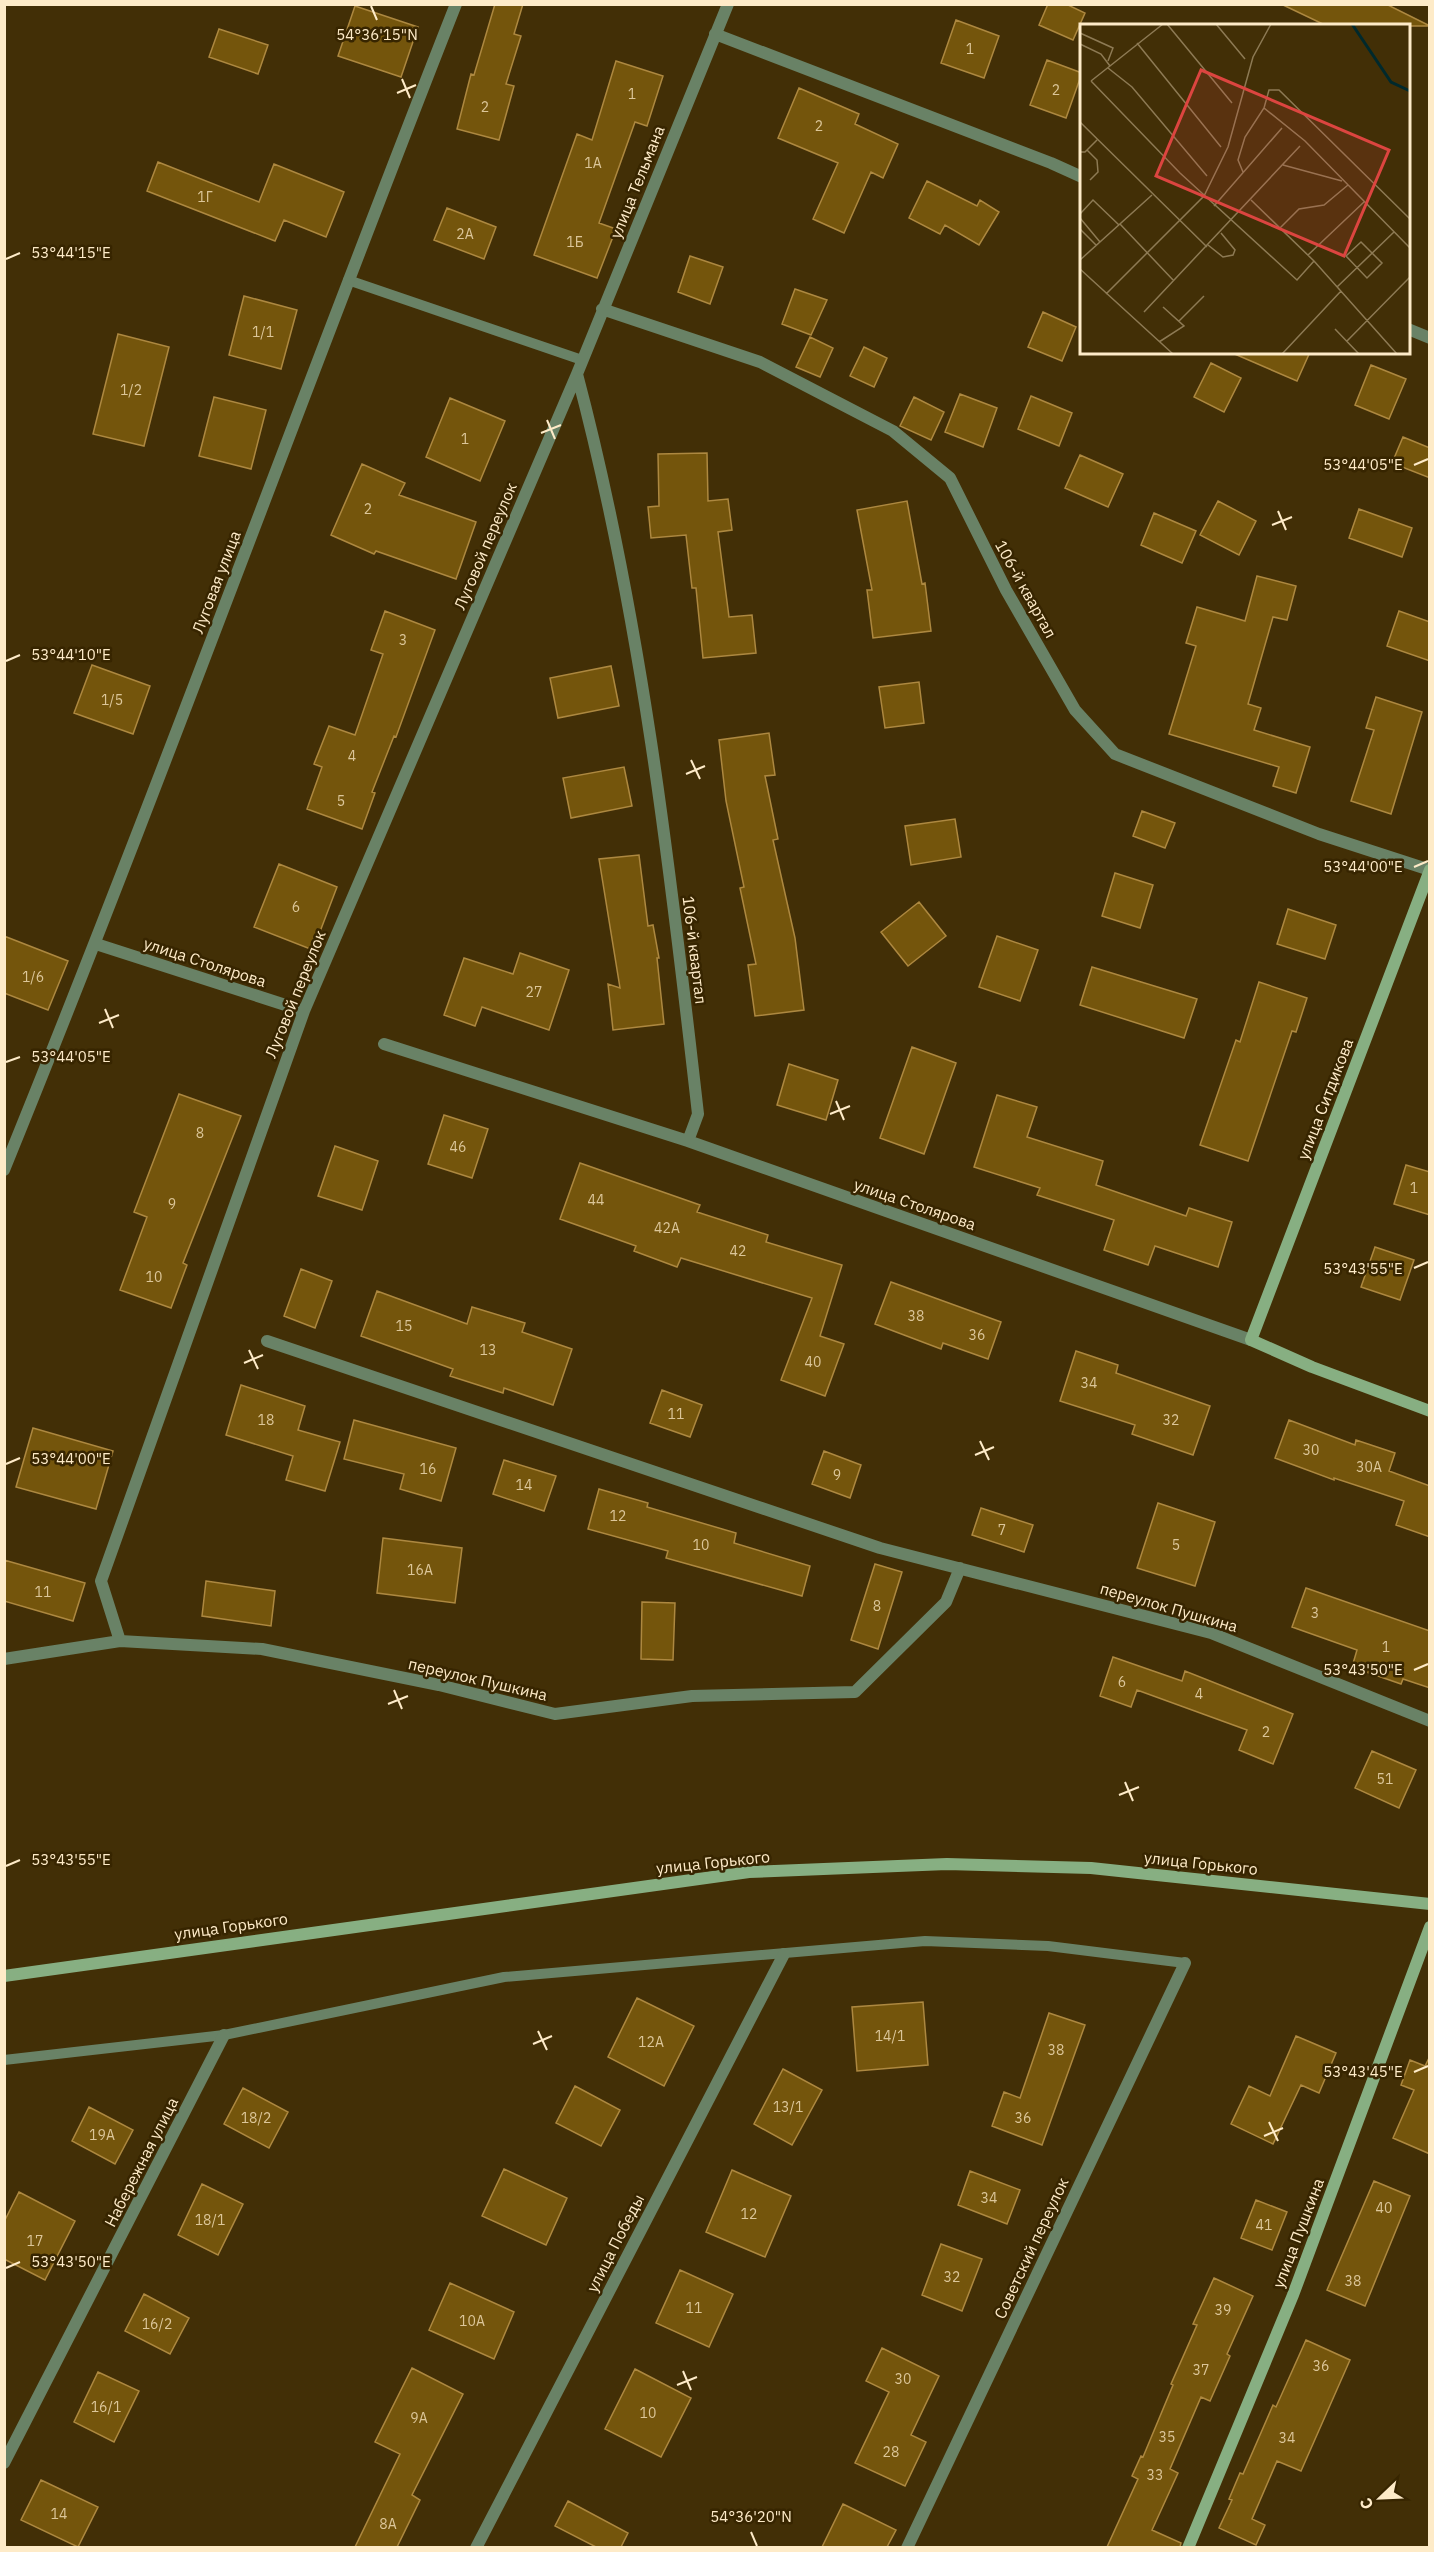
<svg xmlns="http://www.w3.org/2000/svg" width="1434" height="2552" viewBox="0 0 1434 2552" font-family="'IBM Plex Sans',sans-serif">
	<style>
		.building { fill: #74550c; stroke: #ad8840; stroke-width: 1.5 }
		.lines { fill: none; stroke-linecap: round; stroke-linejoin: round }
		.lane { stroke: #698266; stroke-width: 10 }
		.street { stroke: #698266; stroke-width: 12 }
		.secondary { stroke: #87af82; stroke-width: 12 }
		.ticks { fill: none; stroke: #feebc8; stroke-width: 2 }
		.labels { text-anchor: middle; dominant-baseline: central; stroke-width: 5; stroke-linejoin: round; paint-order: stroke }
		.number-label { font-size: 14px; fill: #dcc699 }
		.street-label { font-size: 16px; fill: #feebc8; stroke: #372500 }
		.inset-river { fill: none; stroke: #00292c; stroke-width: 3 }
		.inset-road { fill: none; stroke: #8d7a54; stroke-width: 1.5 }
		.view { fill: #dc4540; fill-opacity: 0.15; stroke: #dc4540; stroke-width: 3 }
		.inset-edge { fill: none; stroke: #feebc8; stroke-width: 3 }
		.ticks-label { font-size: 15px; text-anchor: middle; fill: #feebc8; stroke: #372500; stroke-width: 5; stroke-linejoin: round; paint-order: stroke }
	</style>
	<rect width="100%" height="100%" fill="#422f06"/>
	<path class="building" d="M495,4H523L514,34L521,36L506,84L514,86L499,140L457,129L471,74L474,75Z
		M1048,4H1066L1085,13L1073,40L1039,25Z
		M1281,4H1386L1430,26H1327Z
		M355,6L418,27L401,77L338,56Z
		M956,20L999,36L984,78L941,63Z
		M219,29L268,45L258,74L209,57Z
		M1047,60L1082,73L1066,118L1030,105Z
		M616,61L663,76L647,126L635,122L599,223L616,229L597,278L534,255L577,134L592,140Z
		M799,88L859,114L855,124L898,144L883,178L871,172L844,233L813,219L838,163L778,138Z
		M158,162L259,202L274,164L344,192L326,237L284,220L275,241L147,191Z
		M927,181L977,206L980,200L999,212L979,245L945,225L940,234L909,218Z
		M447,208L496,227L484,259L434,240Z
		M690,256L723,267L710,304L678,292Z
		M795,289L827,300L811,335L782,324Z
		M244,296L297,310L281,369L229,355Z
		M1043,312L1076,327L1062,361L1028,347Z
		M118,334L169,347L144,446L93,434Z
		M810,337L833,348L820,377L796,367Z
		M864,347L887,358L874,387L850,376Z
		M1230,352H1310L1297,381Z
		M1211,363L1241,378L1224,412L1194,397Z
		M1371,365L1406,379L1389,419L1355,405Z
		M960,394L997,408L983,447L945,432Z
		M1031,396L1072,413L1059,446L1018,429Z
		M214,397L266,410L251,469L199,456Z
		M914,397L944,412L931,440L900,426Z
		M450,398L505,421L480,481L426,457Z
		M1403,437L1430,448V478L1392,463Z
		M707,453L708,501L728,499L732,530L718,532L729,617L752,615L756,653L703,658L696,588H692L686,535L651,538L648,507L659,506L658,454Z
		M1080,455L1123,474L1108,507L1065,488Z
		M362,464L405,483L399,495L476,522L456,579L376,551L374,554L331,535Z
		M907,501L922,584L925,583L931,631L873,638L867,590H872L857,510Z
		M1218,501L1256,521L1239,555L1200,535Z
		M1359,509L1412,528L1402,557L1349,538Z
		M1154,513L1196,531L1182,563L1141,545Z
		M1257,576L1296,586L1287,620L1273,617L1248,704L1261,708L1254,730L1310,747L1296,793L1273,786L1279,767L1169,734L1196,646L1186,643L1197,607L1245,621Z
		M385,611L435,630L396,737L394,736L372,792L375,793L362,829L307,809L322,767L314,764L329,726L355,735L383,654L371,650Z
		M1399,611L1430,622V661L1387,646Z
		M92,665L150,686L133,734L74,713Z
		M611,666L619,706L558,718L550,678Z
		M919,682L924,723L885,728L879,687Z
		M1376,697L1422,712L1391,814L1351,801L1374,730L1366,728Z
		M769,733L775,775L765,776L778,839L773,840L795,938L804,1010L755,1016L748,965L756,964L740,888L744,887L726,801L719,740Z
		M624,767L632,806L571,818L563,778Z
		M1142,811L1175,823L1165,848L1133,836Z
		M955,819L961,857L911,865L905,826Z
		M639,855L648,926L653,925L659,958H657L664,1024L613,1030L608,984L620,988L599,859Z
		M279,864L337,887L313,950L254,927Z
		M1115,873L1153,885L1140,928L1102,916Z
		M919,902L946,936L908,966L881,932Z
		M1288,909L1336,925L1325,959L1277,944Z
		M4,936L68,961L48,1010L4,993Z
		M997,936L1038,950L1020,1001L979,987Z
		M520,953L569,970L549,1030L482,1007L475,1026L444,1015L464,958L513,974Z
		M1092,967L1197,999L1184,1038L1080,1005Z
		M1259,982L1307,998L1296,1032L1292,1031L1248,1161L1200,1145L1236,1040L1240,1042Z
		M912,1047L956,1063L924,1154L880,1138Z
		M789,1064L838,1080L826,1120L777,1105Z
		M179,1094L241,1116L183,1263L187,1265L171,1308L120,1290L147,1217L134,1212Z
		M997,1095L1037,1107L1027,1137L1103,1161L1096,1185L1186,1216L1189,1208L1232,1222L1218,1267L1155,1246L1148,1265L1104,1250L1114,1220L1037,1195L1040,1188L974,1167Z
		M444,1115L488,1129L472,1178L428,1164Z
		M335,1146L378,1161L362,1210L318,1196Z
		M580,1163L700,1205L697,1212L768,1235L766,1242L842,1265L820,1336L844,1344L825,1396L781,1380L812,1298L681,1258L677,1267L634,1251L636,1246L560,1219Z
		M1406,1165L1430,1172V1215L1394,1204Z
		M1375,1247L1414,1260L1400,1300L1361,1287Z
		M301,1269L332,1281L315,1328L284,1316Z
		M891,1282L1001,1322L988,1359L943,1343L941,1349L875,1324Z
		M377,1291L467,1324L472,1307L525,1323L522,1332L572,1349L553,1405L504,1388L503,1393L450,1376L453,1369L361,1336Z
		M1076,1351L1118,1365L1116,1373L1210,1406L1193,1455L1132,1434L1135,1425L1060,1401Z
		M241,1385L305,1406L298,1430L340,1442L325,1491L286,1480L293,1456L226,1435Z
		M662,1390L702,1405L690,1437L650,1423Z
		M354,1420L456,1448L441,1501L400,1489L404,1474L344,1459Z
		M1289,1420L1355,1445L1356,1440L1395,1453L1389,1471L1430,1486V1537L1396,1525L1404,1501L1334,1478V1480L1275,1458Z
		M33,1428L113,1451L96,1509L16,1487Z
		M824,1451L861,1465L850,1498L812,1484Z
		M504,1460L556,1476L544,1511L493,1494Z
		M599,1489L648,1503L647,1507L736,1533L734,1543L810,1566L802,1596L666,1558L668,1551L588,1529Z
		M1158,1503L1215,1522L1195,1586L1137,1568Z
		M981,1508L1033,1525L1024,1552L972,1535Z
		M383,1538L462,1548L455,1603L377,1593Z
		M4,1560L85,1583L73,1621L4,1601Z
		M875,1564L902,1572L878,1649L851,1640Z
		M206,1581L275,1591L271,1626L202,1616Z
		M1306,1588L1430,1631V1688L1403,1679L1401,1684L1352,1667L1357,1650L1292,1627Z
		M642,1602L675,1603L673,1660L641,1659Z
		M1113,1657L1182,1681L1185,1671L1293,1714L1273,1764L1239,1750L1247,1730L1137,1690L1131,1707L1100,1696Z
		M1372,1751L1416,1770L1399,1808L1355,1788Z
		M637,1998L694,2026L664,2086L608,2057Z
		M923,2002L928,2065L857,2071L852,2007Z
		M1049,2013L1085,2025L1042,2145L992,2126L1004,2092L1020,2098Z
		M1296,2036L1336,2053L1319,2093L1301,2085L1273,2144L1231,2124L1249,2086L1270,2096Z
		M1430,2056V2154L1393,2138L1414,2090L1401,2085L1410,2060L1425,2066Z
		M783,2069L822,2090L792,2145L754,2124Z
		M575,2086L620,2110L601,2146L556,2123Z
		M243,2088L288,2112L269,2148L224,2124Z
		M89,2107L133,2130L115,2164L72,2141Z
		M504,2169L567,2198L546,2245L482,2216Z
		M732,2170L791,2196L765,2257L706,2232Z
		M970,2171L1020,2190L1007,2224L958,2205Z
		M1374,2181L1410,2196L1365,2306L1327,2290Z
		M202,2184L243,2204L218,2255L178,2235Z
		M19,2192L75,2221L45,2280L4,2259V2222Z
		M1256,2200L1287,2212L1272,2250L1241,2238Z
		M941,2244L982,2259L962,2311L922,2295Z
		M680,2270L733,2294L709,2347L656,2323Z
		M1214,2278L1253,2296L1227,2354L1230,2356L1210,2401L1201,2397L1170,2469L1178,2473L1152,2530L1181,2543L1180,2547H1107L1138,2479L1132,2476L1141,2456L1143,2457L1173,2385L1171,2384L1197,2325L1193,2324Z
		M450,2283L514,2312L494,2359L429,2330Z
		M144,2294L189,2318L170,2354L125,2331Z
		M1306,2340L1350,2360L1301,2471L1277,2461L1252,2519L1265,2525L1256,2545L1219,2528L1232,2500L1229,2499L1240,2473L1243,2474L1273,2405L1276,2407Z
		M882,2348L939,2376L911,2435L926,2442L905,2486L855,2463L889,2392L866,2381Z
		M412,2368L463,2394L412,2495L420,2500L397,2547H355L400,2454L375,2442Z
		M635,2369L691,2398L661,2457L605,2429Z
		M98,2372L139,2391L114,2442L74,2422Z
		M41,2480L98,2507L78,2547L21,2520Z
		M568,2501L628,2533L621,2547H596L555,2526Z
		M843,2504L896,2530L887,2547H822Z"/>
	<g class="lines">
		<path class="lane" d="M348,280L582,360
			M4,2060L224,2035L504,1977L925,1941L1048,1946L1185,1963"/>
		<path class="street" d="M715,34L1051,163L1082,177
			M602,309L760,362L893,431L950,478L1006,590L1075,710L1115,754L1319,834L1430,870
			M1408,329L1430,338
			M577,374C641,616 670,866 698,1114L688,1141
			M96,944L304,1011
			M384,1044L688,1141L1251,1340
			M4,1170C161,784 303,392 456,4
			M267,1341L880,1548L1211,1633L1430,1721
			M120,1641L101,1581L304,1011L577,374L728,4
			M4,1659L120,1641L262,1649L439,1685L555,1714L692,1696L855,1692L946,1602L960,1568
			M4,2463L224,2035
			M476,2548L784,1954
			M907,2548L1185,1963"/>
		<path class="secondary" d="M1430,870L1251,1340L1312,1367L1430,1411
			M4,1976L749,1872L947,1864L1091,1868L1430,1904
			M1188,2548L1293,2295L1430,1927"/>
	</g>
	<path class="ticks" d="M371,6L377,20M402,79L410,98M397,93L416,85M6,259L20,253M547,420L555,439M541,433L561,425M1414,465L1428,459M1278,511L1286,530M1272,525L1292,517M6,661L20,655M691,760L700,779M686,774L705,766M1414,867L1428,861M105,1009L113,1028M99,1023L119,1015M6,1062L20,1057M836,1101L844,1120M830,1114L850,1106M1414,1268L1428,1262M249,1350L258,1369M244,1363L263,1355M980,1441L989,1460M975,1455L994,1447M6,1464L20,1458M1414,1670L1428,1664M394,1690L402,1709M388,1704L408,1696M1125,1782L1133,1801M1119,1795L1139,1787M6,1866L20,1860M538,2031L547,2050M533,2044L552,2036M1414,2072L1428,2066M1269,2122L1278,2141M1264,2136L1283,2128M6,2268L20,2262M683,2371L691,2390M677,2385L697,2377M751,2532L757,2546"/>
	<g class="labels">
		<g class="number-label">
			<text x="970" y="49">1</text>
			<text x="1056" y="90">2</text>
			<text x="632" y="94">1</text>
			<text x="485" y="107">2</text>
			<text x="819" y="126">2</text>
			<text x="593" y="163">1А</text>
			<text x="205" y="197">1Г</text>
			<text x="465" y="234">2А</text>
			<text x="575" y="242">1Б</text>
			<text x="263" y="332">1/1</text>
			<text x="131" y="390">1/2</text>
			<text x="465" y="439">1</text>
			<text x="368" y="509">2</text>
			<text x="403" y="640">3</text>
			<text x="112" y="700">1/5</text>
			<text x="352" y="756">4</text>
			<text x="341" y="801">5</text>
			<text x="296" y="907">6</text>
			<text x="33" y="977">1/6</text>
			<text x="534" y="992">27</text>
			<text x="200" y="1133">8</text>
			<text x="458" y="1147">46</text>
			<text x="1414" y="1188">1</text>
			<text x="596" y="1200">44</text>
			<text x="172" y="1204">9</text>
			<text x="667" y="1228">42А</text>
			<text x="738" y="1251">42</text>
			<text x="154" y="1277">10</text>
			<text x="916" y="1316">38</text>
			<text x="404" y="1326">15</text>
			<text x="977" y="1335">36</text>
			<text x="488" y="1350">13</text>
			<text x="813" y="1362">40</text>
			<text x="1089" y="1383">34</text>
			<text x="676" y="1414">11</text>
			<text x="266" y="1420">18</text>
			<text x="1171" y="1420">32</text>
			<text x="1311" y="1450">30</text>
			<text x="1369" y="1467">30А</text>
			<text x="428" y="1469">16</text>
			<text x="837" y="1475">9</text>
			<text x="524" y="1485">14</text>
			<text x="618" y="1516">12</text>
			<text x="1002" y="1530">7</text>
			<text x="701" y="1545">10</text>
			<text x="1176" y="1545">5</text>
			<text x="420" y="1570">16А</text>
			<text x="43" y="1592">11</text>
			<text x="877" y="1606">8</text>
			<text x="1315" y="1613">3</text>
			<text x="1386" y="1647">1</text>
			<text x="1122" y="1682">6</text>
			<text x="1199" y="1694">4</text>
			<text x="1266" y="1732">2</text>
			<text x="1385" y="1779">51</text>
			<text x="890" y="2036">14/1</text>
			<text x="651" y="2042">12А</text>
			<text x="1056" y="2050">38</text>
			<text x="788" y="2107">13/1</text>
			<text x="256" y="2118">18/2</text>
			<text x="1023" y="2118">36</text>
			<text x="102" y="2135">19А</text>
			<text x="989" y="2198">34</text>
			<text x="1384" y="2208">40</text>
			<text x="749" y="2214">12</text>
			<text x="210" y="2220">18/1</text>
			<text x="1264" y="2225">41</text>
			<text x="35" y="2241">17</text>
			<text x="952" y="2277">32</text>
			<text x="1353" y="2281">38</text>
			<text x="694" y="2308">11</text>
			<text x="1223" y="2310">39</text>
			<text x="472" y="2321">10А</text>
			<text x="157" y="2324">16/2</text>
			<text x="1321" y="2366">36</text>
			<text x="1201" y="2370">37</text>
			<text x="903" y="2379">30</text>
			<text x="106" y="2407">16/1</text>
			<text x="648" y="2413">10</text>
			<text x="419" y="2418">9А</text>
			<text x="1167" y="2437">35</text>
			<text x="1287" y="2438">34</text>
			<text x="891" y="2452">28</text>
			<text x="1155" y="2475">33</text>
			<text x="59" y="2514">14</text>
			<text x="388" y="2524">8А</text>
		</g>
		<g class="street-label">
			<text transform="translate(637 182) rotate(-68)">улица Тельмана</text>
			<text transform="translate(485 546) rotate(-67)">Луговой переулок</text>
			<text transform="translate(216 582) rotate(-69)">Луговая улица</text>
			<text transform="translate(1026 589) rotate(61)">106-й квартал</text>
			<text transform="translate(695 950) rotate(83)">106-й квартал</text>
			<text transform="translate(205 962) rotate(18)">улица Столярова</text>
			<text transform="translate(295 994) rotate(-68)">Луговой переулок</text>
			<text transform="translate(1325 1099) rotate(-69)">улица Ситдикова</text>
			<text transform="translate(915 1204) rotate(19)">улица Столярова</text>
			<text transform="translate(1169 1607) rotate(16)">переулок Пушкина</text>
			<text transform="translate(478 1679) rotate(13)">переулок Пушкина</text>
			<text transform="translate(713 1862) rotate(-6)">улица Горького</text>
			<text transform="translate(1201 1863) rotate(6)">улица Горького</text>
			<text transform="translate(231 1926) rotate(-8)">улица Горького</text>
			<text transform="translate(141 2162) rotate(-63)">Набережная улица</text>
			<text transform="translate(1298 2233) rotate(-69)">улица Пушкина</text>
			<text transform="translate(615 2243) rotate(-63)">улица Победы</text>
			<text transform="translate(1031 2248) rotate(-65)">Советский переулок</text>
		</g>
	</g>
	<g transform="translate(1080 24)">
		<rect width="330" height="330" fill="#422f06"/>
		<path class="inset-river" d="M272,0L311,58L330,67"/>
		<path class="inset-road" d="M87,0L152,79M136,0L165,35M0,9L33,24L28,37M57,19L141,123M0,20L21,30L30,42M28,44L52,63L127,152M11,57L100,149L217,256L234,237M11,57L83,0M184,84L225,117L330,224M0,98L127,223M7,126L17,136L18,148L10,156M0,128H5L17,116M203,141L262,157M163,148L158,136L165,113L184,84L189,66H199L330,195M171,176L234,237L317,330M134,182L202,104M0,190L13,176L39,201M0,194L20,218M40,200L94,257M200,204L219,185L244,181L268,161M0,205L16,221M281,218L302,239L287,254L266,232ZM128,221L143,233L153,231L155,226L141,209M228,231L284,178M0,236L72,171M0,245L93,330M257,263L314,208M26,270L124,172L148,123L173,33L191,0M64,288L220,122M99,297L124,272M255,305L279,330M267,317L330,253M79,318L104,302L83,283M202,330L261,267"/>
		<path class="view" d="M121,46L309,126L264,232L76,152Z"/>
		<rect width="330" height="330" class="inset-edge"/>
	</g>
	<g class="ticks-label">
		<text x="377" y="40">54°36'15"N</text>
		<text x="71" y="258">53°44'15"E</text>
		<text x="1363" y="470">53°44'05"E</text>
		<text x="71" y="660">53°44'10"E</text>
		<text x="1363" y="872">53°44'00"E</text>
		<text x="71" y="1062">53°44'05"E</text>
		<text x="1363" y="1274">53°43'55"E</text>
		<text x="71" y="1464">53°44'00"E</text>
		<text x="1363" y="1675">53°43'50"E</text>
		<text x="71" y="1865">53°43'55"E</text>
		<text x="1363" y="2077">53°43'45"E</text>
		<text x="71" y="2267">53°43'50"E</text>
		<text x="751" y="2522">54°36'20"N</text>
	</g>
	<rect width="1434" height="2552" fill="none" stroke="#feebc8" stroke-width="12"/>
	<g transform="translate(1380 2498) rotate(247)" stroke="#372500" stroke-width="4.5" paint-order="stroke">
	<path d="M0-4.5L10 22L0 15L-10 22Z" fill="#feebc8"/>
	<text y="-9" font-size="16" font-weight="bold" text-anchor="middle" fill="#feebc8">С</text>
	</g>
</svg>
